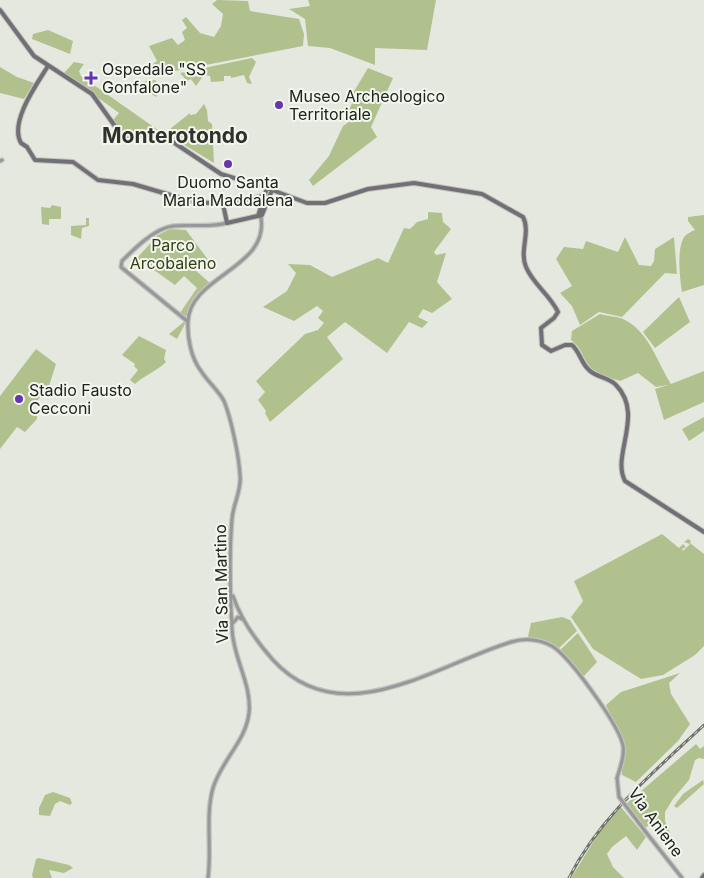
<svg xmlns="http://www.w3.org/2000/svg" width="704" height="878" viewBox="0 0 704 878" font-family="Inter,sans-serif">
	<style>
		.green { fill: #b0c18e }
		.lines { fill: none; stroke-linecap: round; stroke-linejoin: round }
		.tertiary-casing { stroke: #c2c4bc; stroke-width: 5.5 }
		.secondary-casing { stroke: #c2c4bc; stroke-width: 6 }
		.tertiary { stroke: #98979b; stroke-width: 3 }
		.secondary { stroke: #727076; stroke-width: 4 }
		.rail-casing { stroke: #6e706a; stroke-width: 3 }
		.rail { stroke: #f2f6ec; stroke-width: 1; stroke-dasharray: 4; stroke-linecap: butt }
		.tertiary-bridge-casing { stroke: #c2c4bc; stroke-width: 5.5; stroke-linecap: butt }
		.tertiary-bridge { stroke: #98979b; stroke-width: 3 }
		.poi-dot { fill: #6636ae; stroke: #f2f6ec; stroke-width: 2 }
		.labels { text-anchor: middle; dominant-baseline: central; stroke-width: 4; stroke-linejoin: round; paint-order: stroke }
		.poi-label { font-size: 16px; fill: #20221e; stroke: #f2f6ec; text-anchor: start }
		.park-label { font-size: 16px; fill: #333e14; stroke: #f2f6ec }
		.street-label { font-size: 16px; fill: #20221e; stroke: #f2f6ec }
		.district-label { font-size: 21px; font-weight: bold; fill: #2f322a; stroke: #f2f6ec }
	</style>
	<rect width="100%" height="100%" fill="#e5e8df"/>
	<path class="green" d="M217,0L248,1L250,11L299,19L304,34L303,46L154,75L150,66L157,61L149,46L172,38L178,45L185,40L182,32L187,28L182,20L186,17L200,33L214,37L221,26L223,14L212,4Z
		M308,0H436L427,50L375,48V65L330,48L308,46L305,19L289,9L310,6Z
		M48,30L73,41L70,54L32,39L33,34Z
		M252,58L256,62L249,77L252,84L247,83L244,75L231,78V76H224V81L211,82L210,76L204,75L196,86L191,79L187,81L180,73Z
		M74,62L84,64L79,71L81,76L158,130L157,133H122L113,120L119,113L64,73Z
		M0,67L17,77L34,83L24,99L0,93Z
		M368,68L393,78L371,127L377,137L313,186L309,180L329,156L343,126L353,119L347,115L353,101V93Z
		M155,80L160,86L156,91L157,97L134,86L135,83Z
		M204,104L207,110L208,121L212,124L214,163L165,133L190,113V115L196,114Z
		M52,205L61,207V219H49V225L42,224L41,207L50,208Z
		M428,212L442,213L443,222L451,229L434,252L436,255L446,253L437,282L452,299L432,313L423,309L418,317L428,322L422,328L409,322L387,353L345,322L327,337L343,359L270,422L265,413L266,411L258,400L265,392L256,381L305,334L318,330L324,323L318,318L323,311L317,306L294,321L263,307L287,291L296,273L288,264L310,265L332,277L378,258L388,263L404,228L410,229L417,222L428,219Z
		M704,215V285L682,292C680,279 676,247 685,236C687,234 692,231 695,230L688,221V217Z
		M86,218H89V226L82,228L81,239L71,235V226L86,225Z
		M170,229L186,230L209,261L195,270L210,283L191,306L186,322L177,339L169,334L185,321L180,313L197,288L184,276L175,285L137,258L158,235Z
		M625,237L639,265L651,266L654,261L655,249L674,237L677,274L665,273L622,317L599,312L580,325L572,306L560,293L572,286L556,259L564,247L583,249L586,241L618,252Z
		M679,297L690,322L655,348L643,332Z
		M600,314C607,316 616,316 623,319C649,331 657,362 671,384L704,371V402L664,420L655,389L668,385L656,387L638,373L620,381C609,377 594,374 587,363C581,354 581,347 571,340L572,331Z
		M139,336L166,350L164,359L166,362C157,371 145,375 135,384L130,380L138,370L134,366L135,364L122,355Z
		M36,349L56,364L49,386L30,410L37,416V419L25,432L17,427L0,449V396Z
		M704,417V431L689,441L682,429Z
		M662,534L679,548L683,544L686,547L682,549L683,551L690,544L684,542L688,539L691,541L690,543L704,554V646L695,655L663,675L641,679L593,649L571,617L583,601L574,581Z
		M562,617L570,620L577,631L558,649L550,643L528,637L531,623Z
		M578,633L597,662L583,677L560,650Z
		M680,673L669,683L671,694L690,724L678,741L636,782L622,775L621,740L606,705L621,692Z
		M696,744L700,749L704,746V759L699,758L695,760L689,780L673,799L665,812V821L673,840L656,820L645,828L626,804Z
		M703,780L704,784L677,808L674,806L683,794Z
		M53,792L70,798L72,803L70,805L60,801L55,804L50,816L39,815V808L45,795Z
		M621,807L646,837L637,850L626,836L612,847L607,854L613,867L624,878H571L600,831Z
		M39,858L69,865L73,868L64,873L49,870L52,878H33L32,875L36,859Z"/>
	<g class="lines">
		<g class="tertiary-casing">
			<path id="tertiary" d="M0,161L2,160
				M187,321L121,267L122,261C134,249 155,228 173,226C191,224 208,228 227,223
				M233,596C241,620 257,642 273,660C342,735 435,665 511,642C524,638 539,639 552,646C570,657 618,724 623,745C625,756 620,768 617,778
				M232,624L238,617L242,619
				M645,831L682,878
				M208,878C212,849 205,816 213,788C221,761 246,741 249,713C252,684 233,658 232,629C230,593 229,555 232,519C233,504 242,490 240,475C239,456 231,418 224,401C218,390 208,382 201,371C191,358 187,337 188,321C190,276 269,268 261,218L258,216"/>
		</g>
		<g class="secondary-casing">
			<path id="secondary" d="M0,10L34,56L92,94L122,136H160L167,138L221,174L264,187L307,203H325L368,189L414,183L482,194L523,217C531,232 519,251 526,267C533,284 550,295 558,312L554,318L541,328L542,345L551,351L565,345H572C580,352 581,363 589,370C597,378 609,377 616,385C645,415 611,455 625,481L704,532
				M48,66C37,84 9,122 21,143L27,147L35,160L73,162L98,180L133,184L194,202L227,204L263,196
				M223,204L227,223L262,215L272,190
				M258,216L267,188
				M702,878L704,875"/>
		</g>
		<use href="#tertiary" class="tertiary"/>
		<use href="#secondary" class="secondary"/>
		<g class="rail-casing">
			<path id="rail" d="M569,878C600,816 654,772 704,725"/>
		</g>
		<use href="#rail" class="rail"/>
		<g class="tertiary-bridge-casing">
			<path id="tertiary-bridge" d="M617,778L619,797L645,831"/>
		</g>
		<use href="#tertiary-bridge" class="tertiary-bridge"/>
	</g>
	<g class="poi-dot">
		<path d="M88.5 70.5h5v5h5v5h-5v5h-5v-5h-5v-5h5z"/>
		<circle cx="279" cy="105" r="5"/>
		<circle cx="228" cy="164" r="5"/>
		<circle cx="19" cy="399" r="5"/>
	</g>
	<g class="labels">
		<g class="poi-label">
			<text x="102" y="69">Ospedale "SS<tspan x="102" dy="18">Gonfalone"</tspan></text>
			<text x="289" y="96">Museo Archeologico<tspan x="289" dy="18">Territoriale</tspan></text>
			<text x="228" y="182" text-anchor="middle">Duomo Santa<tspan x="228" dy="18">Maria Maddalena</tspan></text>
			<text x="29" y="390">Stadio Fausto<tspan x="29" dy="18">Cecconi</tspan></text>
		</g>
		<g class="park-label">
			<text x="173" y="245">Parco<tspan x="173" dy="18">Arcobaleno</tspan></text>
		</g>
		<g class="street-label">
			<text transform="translate(221 584) rotate(-91)">Via San Martino</text>
			<text transform="translate(656 822) rotate(54)">Via Aniene</text>
		</g>
		<g class="district-label">
			<text x="175" y="135">Monterotondo</text>
		</g>
	</g>
</svg>
